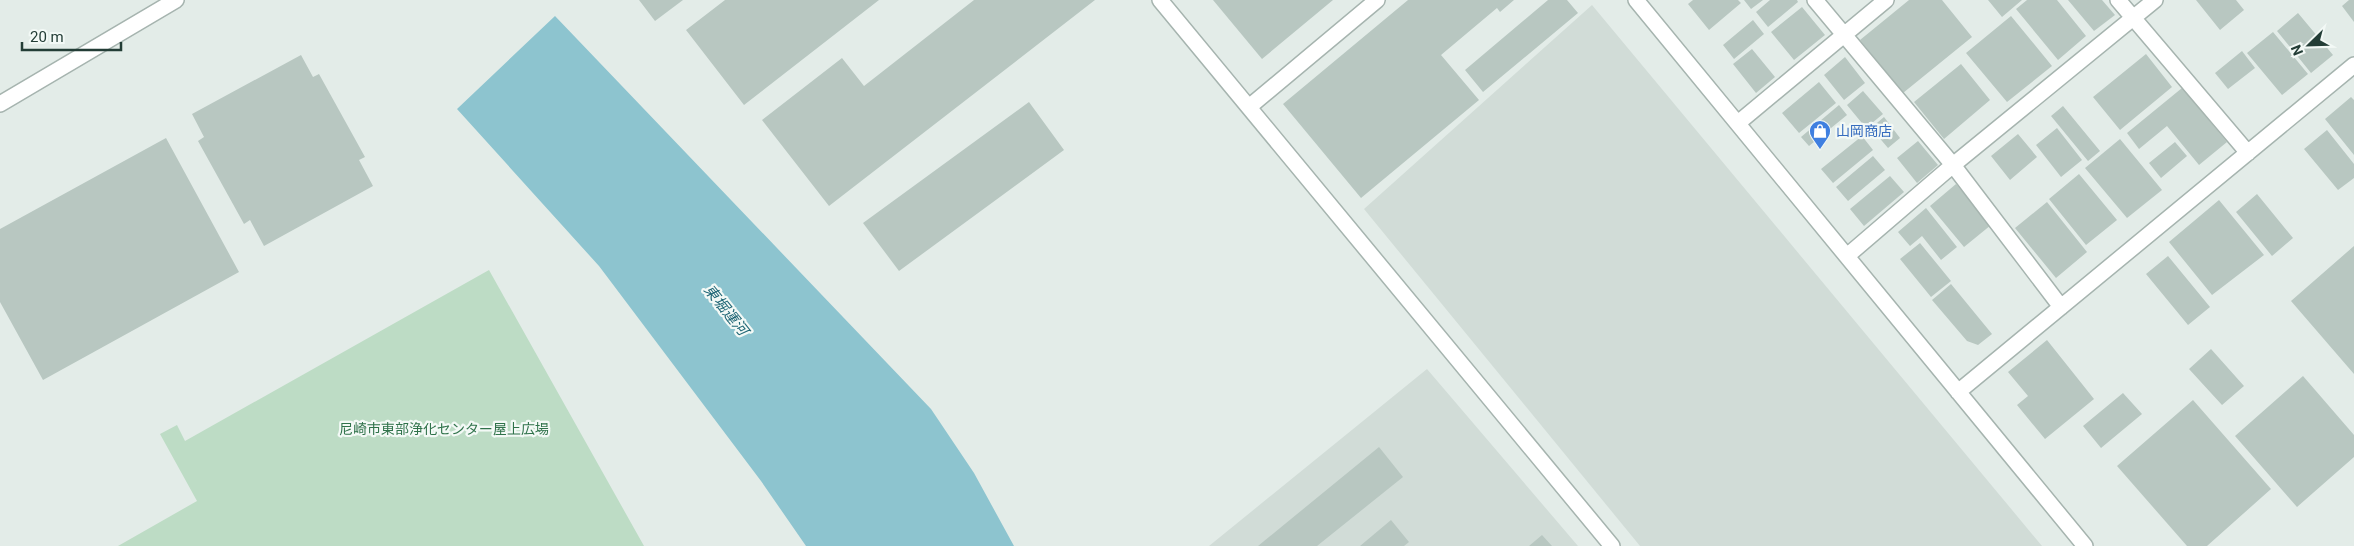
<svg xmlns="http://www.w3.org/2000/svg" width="2354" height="546" viewBox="0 0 2354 546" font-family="Roboto,'Noto Sans JP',sans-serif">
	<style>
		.built { fill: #d1dcd7 }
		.green { fill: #bddcc5 }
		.water { fill: #8dc4cf }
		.building { fill: #b8c7c1 }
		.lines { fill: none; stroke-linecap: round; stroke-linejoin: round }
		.minor-casing { stroke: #a6b4af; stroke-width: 18 }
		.minor { stroke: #fff; stroke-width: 15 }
		.labels { text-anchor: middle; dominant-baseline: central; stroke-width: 4.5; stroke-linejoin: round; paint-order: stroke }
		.shop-label { font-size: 14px; fill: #366cbe; stroke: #f3f9f6; text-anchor: start }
		.park-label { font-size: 14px; fill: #2f724a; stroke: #f3f9f6 }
		.water-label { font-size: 15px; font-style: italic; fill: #206776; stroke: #f3f9f6 }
	</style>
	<rect width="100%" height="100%" fill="#e3ece8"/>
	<path class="built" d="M1592,5L2042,546H1640L1364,209Z
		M1427,369L1578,546H1209Z"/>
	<path class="green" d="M489,270L644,546H118L197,501L160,434L177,425L185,441Z"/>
	<path class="water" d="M555,16L931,409L974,473L1014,546H806L761,481L599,266L457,109Z"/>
	<path class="building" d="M639,0H683L655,21Z
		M725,0H879L744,105L686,30Z
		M974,0H1095L829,206L762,120L842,58L864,86Z
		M1213,0H1333L1262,59Z
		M1408,0H1514L1500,12L1497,8L1441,55L1479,100L1361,198L1283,104Z
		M1548,0H1567L1578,13L1483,92L1465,70Z
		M1693,0H1738L1741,3L1709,30L1688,4Z
		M1744,0H1763L1751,9Z
		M1770,0H1797L1798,2L1768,27L1756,12Z
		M1909,0H1942L1972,37L1903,93L1860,40Z
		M1988,0H2022L2002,17Z
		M2027,0H2057L2086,36L2058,60L2016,9Z
		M2068,0H2102L2115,15L2094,31Z
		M2196,0H2236L2244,10L2220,30Z
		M2349,0H2354V22L2342,6Z
		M1802,7L1825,35L1794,60L1771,32Z
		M2298,13L2333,55L2311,73L2277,31Z
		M2011,16L2052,66L2007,102L1966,53Z
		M1753,20L1764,34L1734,59L1723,45Z
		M2273,32L2308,74L2282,95L2247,53Z
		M1752,49L1775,77L1756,93L1733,64Z
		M2242,51L2255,68L2228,89L2215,73Z
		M2146,54L2172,87L2120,130L2093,97Z
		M301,55L313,77L319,74L365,157L359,160L373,186L264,246L250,220L244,224L198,141L204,137L192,114Z
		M1845,57L1865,83L1844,100L1824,75Z
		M1961,64L1990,100L1944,139L1914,102Z
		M1819,82L1836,103L1799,133L1782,113Z
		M2182,88L2227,142L2199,165L2167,126L2139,149L2127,133Z
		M1863,91L1883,114L1866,128L1847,105Z
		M2351,97L2354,100V155L2325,119Z
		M1029,102L1064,150L899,271L863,223Z
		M1839,105L1847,115L1809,146L1801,137Z
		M2063,106L2100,151L2088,161L2051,116Z
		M1884,117L1900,138L1888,148L1871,128Z
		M2057,128L2082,160L2061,177L2036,145Z
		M2327,130L2354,164V178L2338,190L2304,149Z
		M2018,134L2037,157L2010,180L1991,156Z
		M1862,136L1873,150L1833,183L1821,169Z
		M166,138L239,272L43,380L0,302V229Z
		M2120,139L2162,190L2127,218L2085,168Z
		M1918,141L1938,165L1917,183L1897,158Z
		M2175,142L2187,156L2161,178L2149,163Z
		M1873,156L1885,170L1848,201L1836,187Z
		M2079,174L2117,220L2086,245L2049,199Z
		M1890,176L1904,192L1864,226L1850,209Z
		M1956,184L1991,225L1964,247L1930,206Z
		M2257,194L2293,238L2272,256L2236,212Z
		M2219,200L2264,255L2212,295L2169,242Z
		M2047,202L2087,252L2056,278L2015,228Z
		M1926,208L1957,247L1941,260L1922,236L1910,246L1898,232Z
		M1920,243L1951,281L1931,297L1900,259Z
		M2354,246V374L2291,301Z
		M2168,256L2210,307L2188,325L2146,274Z
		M1951,284L1992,334L1978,345L1967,341L1932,300Z
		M2047,340L2094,399L2045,439L2017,405L2028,396L2008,372Z
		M2211,349L2244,386L2222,405L2189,369Z
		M2303,376L2354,435V457L2297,507L2235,436Z
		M2123,393L2142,414L2101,448L2083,426Z
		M2193,400L2271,489L2207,546H2187L2117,466Z
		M1379,447L1403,477L1317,546H1258Z
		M1391,520L1409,542L1404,546H1360Z
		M1542,535L1552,546H1529Z"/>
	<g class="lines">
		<g class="minor-casing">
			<path id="minor" d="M1160,0L1612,546
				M1636,0L2085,546
				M1815,0L1953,165L2061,307
				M2118,0L2248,153
				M0,104L176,0
				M1249,107L1377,0
				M1738,123L1886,0
				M1847,256L1953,165L2155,0
				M1958,392L2354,65"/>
		</g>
		<use href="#minor" class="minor"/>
	</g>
	<defs>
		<g id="shop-pin" transform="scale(1.125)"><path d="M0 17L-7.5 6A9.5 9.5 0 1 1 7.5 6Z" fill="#3f7fe0" stroke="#f3f9f6"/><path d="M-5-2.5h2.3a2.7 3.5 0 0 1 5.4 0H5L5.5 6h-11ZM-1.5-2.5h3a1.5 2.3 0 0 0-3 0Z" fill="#fff"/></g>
	</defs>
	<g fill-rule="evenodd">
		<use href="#shop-pin" x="1820" y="131"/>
	</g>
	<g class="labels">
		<g class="shop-label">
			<text x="1836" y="131">山岡商店</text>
		</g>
		<g class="park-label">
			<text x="444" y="429">尼崎市東部浄化センター屋上広場</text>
		</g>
		<g class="water-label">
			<text transform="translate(726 310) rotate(51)">東堀運河</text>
		</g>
	</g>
	<g transform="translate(2309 45) rotate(247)" stroke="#f3f9f6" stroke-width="4" paint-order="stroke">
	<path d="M0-4L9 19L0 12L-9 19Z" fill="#233d36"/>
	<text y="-8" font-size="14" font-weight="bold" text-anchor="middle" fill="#233d36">N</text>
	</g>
	<path d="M22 42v8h99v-8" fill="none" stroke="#233d36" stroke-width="2.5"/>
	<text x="30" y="42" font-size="15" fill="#233d36" stroke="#f3f9f6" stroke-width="4" paint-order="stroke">20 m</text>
</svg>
